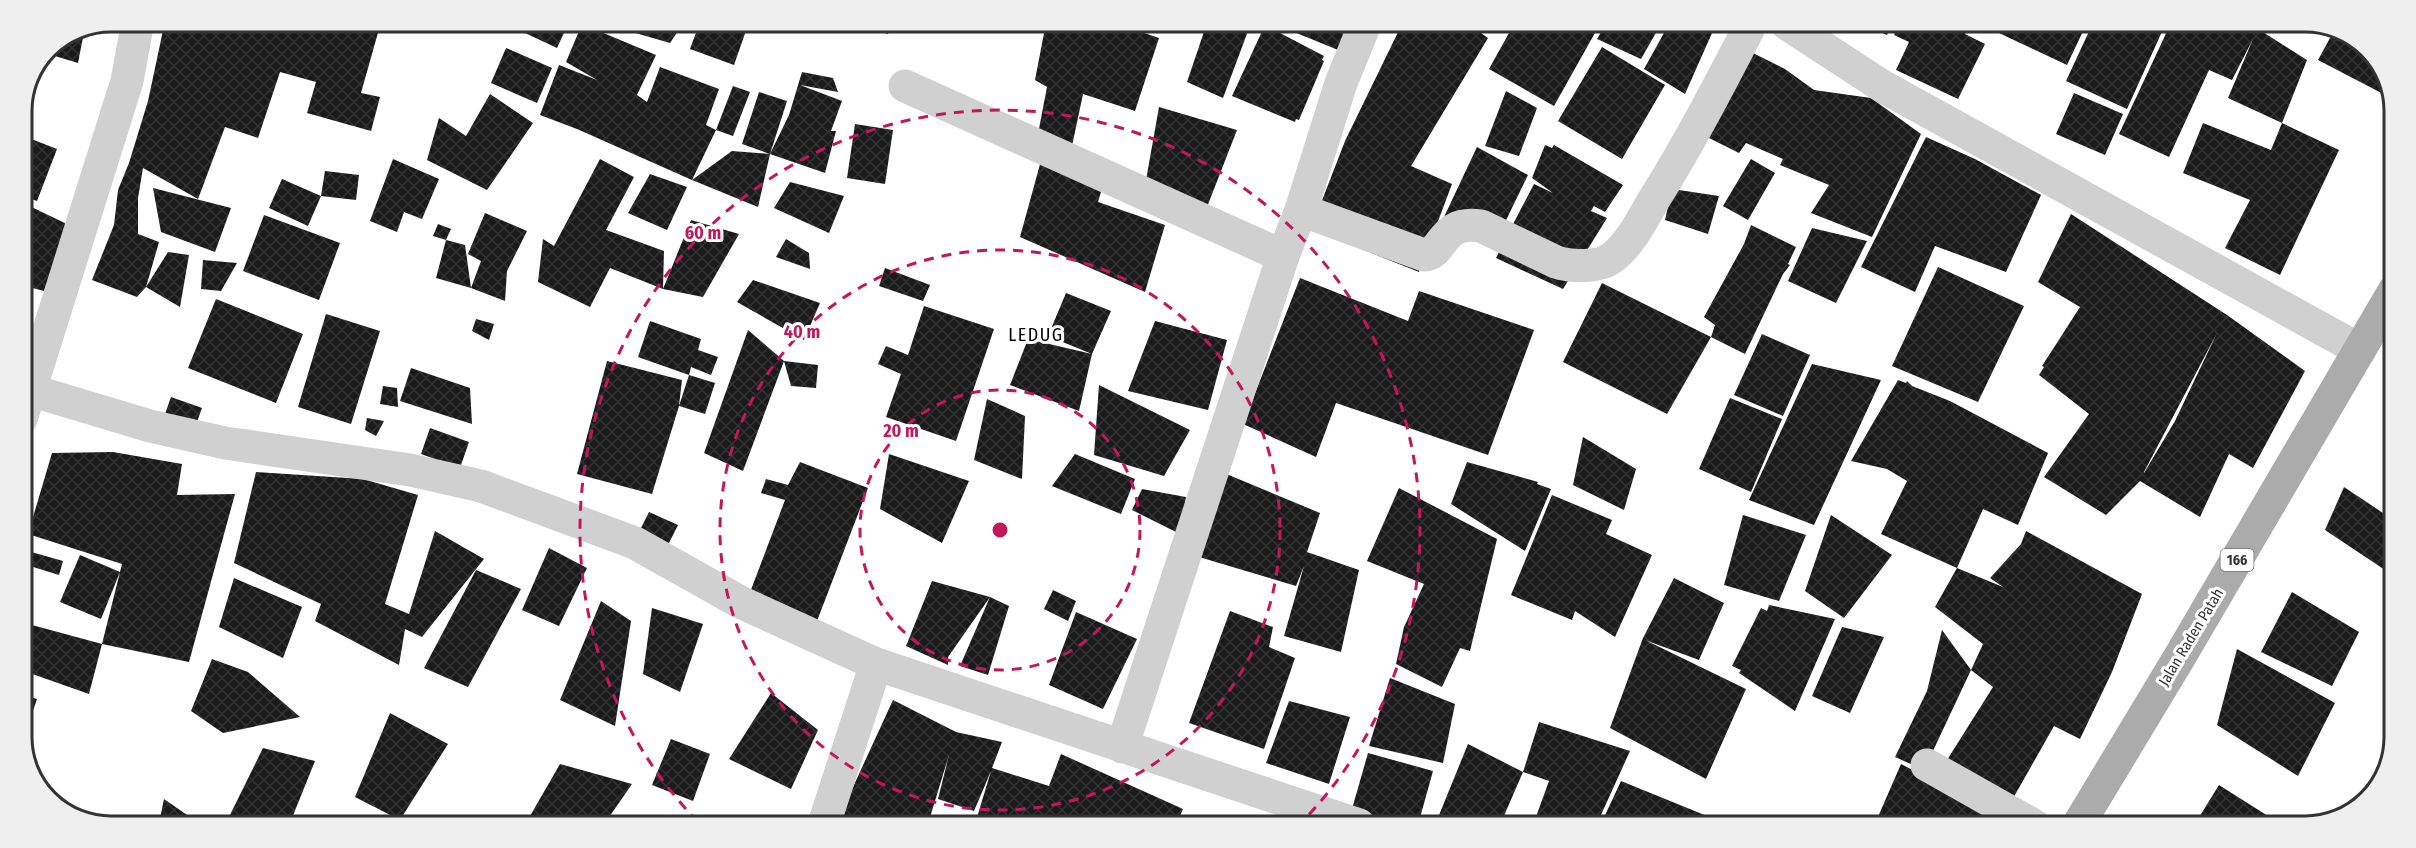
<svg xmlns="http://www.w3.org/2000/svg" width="2416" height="848" viewBox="0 0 2416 848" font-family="'Fira Sans Condensed',sans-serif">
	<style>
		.building { fill: url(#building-cross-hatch); fill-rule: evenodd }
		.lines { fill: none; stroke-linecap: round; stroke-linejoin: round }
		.minor { stroke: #d0d0d0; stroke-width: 33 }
		.major { stroke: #ababab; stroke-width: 33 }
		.ring { fill: none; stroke: #c2185b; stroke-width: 3; stroke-dasharray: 10 8 }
		.labels { text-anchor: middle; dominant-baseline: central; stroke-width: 6; stroke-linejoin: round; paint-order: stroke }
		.shield { fill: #fff; stroke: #707070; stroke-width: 1.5 }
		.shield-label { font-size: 14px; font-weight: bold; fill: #333 }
		.street-label { font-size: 15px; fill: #333; stroke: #fff }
		.quarter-label { font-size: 18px; letter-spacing: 1.5px; fill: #000; stroke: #fff }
		.rim { fill: none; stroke: #333; stroke-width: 3 }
		.centre { fill: #c2185b; stroke: #fff; stroke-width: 3 }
		.ring-label { font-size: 18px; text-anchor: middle; font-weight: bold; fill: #c2185b; stroke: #fff; stroke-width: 6; stroke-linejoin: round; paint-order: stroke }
	</style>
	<defs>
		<pattern id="building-cross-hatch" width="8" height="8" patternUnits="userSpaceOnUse" patternTransform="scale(1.5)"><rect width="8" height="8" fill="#1a1a1a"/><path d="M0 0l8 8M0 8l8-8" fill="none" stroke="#333"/></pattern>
	</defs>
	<rect width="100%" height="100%" fill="#fff"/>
	<path class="building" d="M165,21L381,22L361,93L380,97L371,131L307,113L316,82L280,72L258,138L225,127L198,199L143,168L138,198V234L159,242L146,287L137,297L92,280L114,225L118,190L129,163L148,101Z
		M531,22H569L557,48L525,33Z
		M608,22H684L670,43L608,25Z
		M700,22H749L734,65L690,49Z
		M856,23H893L888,34Z
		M1046,23H1115L1159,38L1135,111L1083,94L1072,146L1037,139L1047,87L1035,80Z
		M1207,23H1251L1223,98L1187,82Z
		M1272,23L1326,24H1354L1343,52Z
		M582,24L656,55L637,95L647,102L660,67L719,89L706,125L716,130L692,180L732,151L770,154L742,144L759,92L787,101L770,154L789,115L802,72L833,78L838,92L800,85L842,101L831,131H836L825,173L770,154L758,207L692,180L577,129L540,115L559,65L597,80L566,62Z
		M1402,24H1468L1488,38L1411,166L1452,184L1419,272L1311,229L1345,141Z
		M1514,24H1600L1554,106L1489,69Z
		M1606,24H1661L1641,59L1597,39Z
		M1669,24H1716L1685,94L1644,69Z
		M1265,25L1324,56L1322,60L1324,61L1299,120L1296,119L1295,122L1232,96Z
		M1865,25H1892L1887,35Z
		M1899,25H1970L1965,34L1985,44L1958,99L1896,70L1909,42L1894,35Z
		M1982,25H2086L2067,65Z
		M2092,25H2165L2127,109L2066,81Z
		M2170,25H2257L2258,29L2307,60L2282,123L2228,98L2253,39L2232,80L2209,70L2169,157L2119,134Z
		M2336,27L2376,56L2393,99L2318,60Z
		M84,32L78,63L45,53L47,47Z
		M1602,47L1665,85L1622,159L1558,121Z
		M506,48L552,68L537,103L491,83Z
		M1745,49L1785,69L1814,90L1871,98L1921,134L1872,237L1811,213L1829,185L1780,165L1783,159L1746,143L1739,153L1703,135Z
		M733,86L750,92L733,136L716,130Z
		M1506,91L1537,108L1519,156L1485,146Z
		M2074,93L2123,114L2105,155L2056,134Z
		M490,94L533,123L487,190L427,160L439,118L466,136Z
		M1159,107L1237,130L1207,207L1146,180Z
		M2203,123L2271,150L2282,123L2339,150L2280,275L2225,248L2250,200L2183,173Z
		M855,124L893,130L885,184L847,178Z
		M21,135L57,149L37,201L21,195Z
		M1926,137L1975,159L2041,195L2006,272L1935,246L1915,292L1861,267Z
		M1545,145L1552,148L1554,145L1623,185L1605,212L1594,206L1591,211L1607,218L1563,289L1496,258L1500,250L1444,217L1477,147L1528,175L1495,243L1511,228L1534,184L1553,193L1532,178Z
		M1042,157L1104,182L1098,202L1165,225L1145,292L1020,237Z
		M393,159L439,179L422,219L404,212L397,232L370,221Z
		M600,159L634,177L606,230L664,251L663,289L610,268L590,307L538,282L543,239L554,246Z
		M1751,159L1775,173L1748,220L1723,206Z
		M325,171L359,175L356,200L321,196Z
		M650,174L687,187L667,230L628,213Z
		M282,179L321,196L308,226L269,208Z
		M790,182L844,196L829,233L774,208Z
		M153,188L231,208L215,252L161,232Z
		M1672,189L1719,196L1708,234L1665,220Z
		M21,202L69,225L44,291L21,285Z
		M485,213L527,231L507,271L505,301L471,288L481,261L468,254Z
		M2071,214L2227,315L2305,371L2253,468L2229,454L2200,517L2140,481L2106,515L2044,477L2089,414L2039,375L2044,367L2042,366L2080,307L2038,282ZM2217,333L2175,421L2144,473V472Z
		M264,215L340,243L319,300L243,271Z
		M691,220L739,234L703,297L663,289Z
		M438,224L451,229L446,240L433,236Z
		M1751,225L1796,247L1788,264L1790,265L1783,274L1745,354L1711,337L1715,325L1704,317L1744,244Z
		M1812,228L1867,241L1836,303L1788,281Z
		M786,239L809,253L810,269L776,257Z
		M446,240L465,245L471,288L436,278Z
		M168,252L189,255L180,307L146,287Z
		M203,260L237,263L221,291L201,289Z
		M1938,267L2024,306L1978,402L1892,366Z
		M885,268L930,285L923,301L879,286Z
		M1300,278L1408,321L1419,291L1534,330L1488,455L1336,403L1316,457L1243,424Z
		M753,280L820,303L804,340L737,302Z
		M1602,283L1711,337L1667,414L1563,362Z
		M1066,293L1111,311L1092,354L1048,336Z
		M216,299L303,334L276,403L188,368Z
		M924,306L994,329L956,441L886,417L901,374L878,364L886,346L908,355Z
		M326,314L380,331L351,424L298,407Z
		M476,319L494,324L489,340L472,331Z
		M650,321L701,339L698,350L718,357L711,375L691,367L689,375L638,357Z
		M1155,321L1227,340L1208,410L1128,391Z
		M748,330L784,361L743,471L704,453Z
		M1762,334L1810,355L1783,416L1734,395Z
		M1028,339L1092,354L1079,411L1010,385Z
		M607,361L682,380L679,406L689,375L715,383L705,414L679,406L652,494L577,474Z
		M784,361L818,365L816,388L791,386Z
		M1812,364L1881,380L1814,525L1749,500Z
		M411,368L470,388L472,424L400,401Z
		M1898,380L1906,383L1907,381L1912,386L1950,401L2048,453L2018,525L1983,509L1957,568L2003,587L1990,578L2021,544L2026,531L2142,594L2112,672L2080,739L2054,726L2011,802L1942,768L1993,687L1971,670L1983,644L1935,607L1957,568L1881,534L1907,481L1887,469L1851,461Z
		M1099,385L1190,430L1164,476L1094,455Z
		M383,386L397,388L398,407L380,404Z
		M171,397L202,408L196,425L165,414Z
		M1730,398L1782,419L1751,492L1699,469Z
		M987,399L1025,416L1022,479L974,460Z
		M367,418L384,421L376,436L365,430Z
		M430,428L469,442L460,468L421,454Z
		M1583,437L1636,469L1624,510L1573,485Z
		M113,452L182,464L177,495L235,494L189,662L102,644L122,564L28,534L52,453Z
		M889,454L969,481L942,543L880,509Z
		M1075,454L1135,479L1121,514L1052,486Z
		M800,462L868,488L817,621L749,595L785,500L761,493L766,479L788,485Z
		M1467,462L1538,482L1537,484L1551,489L1525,551L1451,504Z
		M256,472L363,479L418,495L385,604L409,614L435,531L484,559L422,637L405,629L399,665L315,621L321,604L234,563Z
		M1224,473L1320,513L1307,552L1359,570L1341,652L1284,636L1304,566L1296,586L1199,557Z
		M2344,487L2392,519V563L2388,572L2325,530Z
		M1399,488L1497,539L1470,651L1460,648L1442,687L1396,664L1404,627L1424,584L1367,561Z
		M1142,489L1186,497L1180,534L1132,510Z
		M1552,495L1612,520L1606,534L1652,555L1615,637L1575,611L1572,620L1511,595Z
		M649,512L678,525L667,547L638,534Z
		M1743,515L1806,535L1779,601L1724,585Z
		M1831,515L1892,555L1844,618L1805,591Z
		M549,548L587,568L559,626L522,610Z
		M21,549L63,561L59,575L30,566L21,594Z
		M80,555L120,572L101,619L60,602Z
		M476,570L521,589L468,687L424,668Z
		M234,578L302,607L283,658L219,627Z
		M1674,578L1724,603L1699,660L1645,640L1746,689L1706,779L1610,728L1643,638Z
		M932,581L990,597L948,657V665L906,646Z
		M1053,590L1076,601L1068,621L1044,609Z
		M2292,592L2359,632L2332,686L2261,652Z
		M990,597L1009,606L988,675L960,666Z
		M601,601L631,621L615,726L560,700Z
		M1769,605L1835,619L1795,711L1739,673L1741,670L1732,666L1761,608L1767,611Z
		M652,608L703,624L680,692L643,674Z
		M1230,611L1273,627L1269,647L1295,658L1264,749L1189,723Z
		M1076,612L1137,639L1103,709L1049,685Z
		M21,622L102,644L89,694L21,670Z
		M1842,627L1884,637L1850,713L1812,696Z
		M1942,630L1971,670L1924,770L1895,757L1927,691Z
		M2237,649L2335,703L2298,776L2217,725Z
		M212,659L248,672L300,717L223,733L191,711Z
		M1390,678L1455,704L1443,763L1369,746Z
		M771,693L818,730L791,789L729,759Z
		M21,694L37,699L22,743H21Z
		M893,700L956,732L1002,742L992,768L1049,786L1061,754L1183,809L1176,825L975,824L991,771L974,811L938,799L949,755L928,824H836Z
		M1289,701L1350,717L1329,784L1266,763Z
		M390,713L448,744L400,820L355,797Z
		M1539,722L1630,751L1596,826L1533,825L1549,781L1523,772Z
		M671,739L710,754L693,801L652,785Z
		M1468,744L1523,772L1500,825H1435Z
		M263,748L315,761L290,823H237L228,819Z
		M1368,753L1433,771L1418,825H1383L1350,816Z
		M560,764L632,784L605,823H546L530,816Z
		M1901,764L2002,816L1998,826H1874Z
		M1621,781L1707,816L1702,826H1600Z
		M2219,785L2279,823L2277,827H2193Z
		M164,799L190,817L188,823H159Z
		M1780,817L1799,826H1776Z"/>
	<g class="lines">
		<path class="minor" d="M1787,24L1882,86L2360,350
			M905,86L1283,256
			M1301,210L1424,255C1445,254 1439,220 1481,226L1556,262C1571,267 1600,268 1613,257C1631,243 1642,220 1653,201C1689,144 1720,84 1751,24
			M30,390L150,426L225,443L410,470L481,486L635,543L740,602L876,664L1359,825
			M21,419L127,81L138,21
			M1122,747L1283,256L1301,210L1341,83L1365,24
			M1927,765L2035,826
			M824,824L876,664"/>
		<path class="major" d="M2077,827L2179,658L2394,291"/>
	</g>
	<g class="ring">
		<circle cx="1000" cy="530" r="140"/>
		<circle cx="1000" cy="530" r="280"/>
		<path d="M698 822A420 420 0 1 1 1300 824"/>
	</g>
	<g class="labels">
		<rect class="shield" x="2220.5" y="549" width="33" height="22" rx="4.5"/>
		<g class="shield-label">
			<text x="2237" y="560">166</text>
		</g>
		<g class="street-label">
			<text transform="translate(2191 637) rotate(-59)">Jalan Raden Patah</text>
		</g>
		<g class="quarter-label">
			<text x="1036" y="335">LEDUG</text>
		</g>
	</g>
	<path d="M0 0H2416V848H0ZM111 32H2305A79 79 0 0 1 2384 111V737A79 79 0 0 1 2305 816H111A79 79 0 0 1 32 737V111A79 79 0 0 1 111 32Z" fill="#efefef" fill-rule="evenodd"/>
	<path class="rim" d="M111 32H2305A79 79 0 0 1 2384 111V737A79 79 0 0 1 2305 816H111A79 79 0 0 1 32 737V111A79 79 0 0 1 111 32Z"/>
	<circle cx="1000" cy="530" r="9" class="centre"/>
	<g class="ring-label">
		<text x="703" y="239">60 m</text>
		<text x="802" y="338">40 m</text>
		<text x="901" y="437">20 m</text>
	</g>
</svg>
